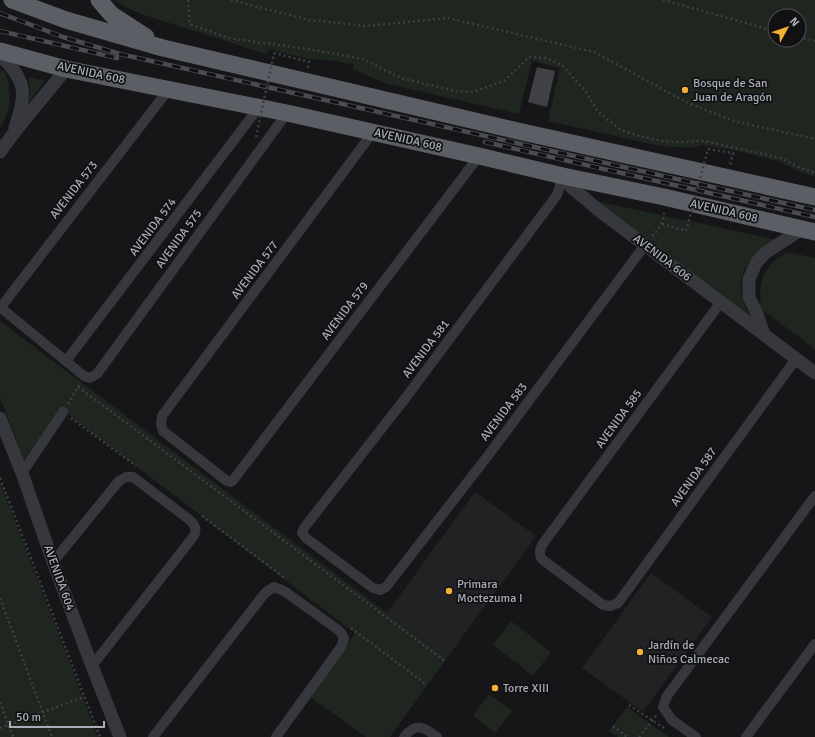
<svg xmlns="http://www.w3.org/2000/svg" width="815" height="737" viewBox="0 0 815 737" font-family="Signika,sans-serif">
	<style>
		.built { fill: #222225 }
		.green { fill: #1e261f; fill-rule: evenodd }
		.building { fill: #404145 }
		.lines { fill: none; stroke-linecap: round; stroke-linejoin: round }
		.path { stroke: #3d3f44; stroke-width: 2.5; stroke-dasharray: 2 3; stroke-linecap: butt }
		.minor { stroke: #37383d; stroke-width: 10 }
		.tertiary { stroke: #37383d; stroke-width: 13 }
		.trunk { stroke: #5b5e65; stroke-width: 17 }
		.rail-casing { stroke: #4a4c52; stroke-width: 4.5 }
		.rail { stroke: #111113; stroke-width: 3; stroke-dasharray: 9; stroke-linecap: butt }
		.path-bridge { stroke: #3d3f44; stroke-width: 2.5; stroke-dasharray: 2 3; stroke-linecap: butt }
		.poi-dot { fill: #f2b134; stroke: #111113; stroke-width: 1.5 }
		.labels { text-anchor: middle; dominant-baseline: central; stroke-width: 3.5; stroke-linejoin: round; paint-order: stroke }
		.street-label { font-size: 12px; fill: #a8adb8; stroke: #111113 }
		.poi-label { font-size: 12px; fill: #a8adb8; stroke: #111113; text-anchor: start }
	</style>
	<rect width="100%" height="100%" fill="#161618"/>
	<path class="built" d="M475,492L536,536L447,658L387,613Z
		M651,573L712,617L643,712L582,668Z"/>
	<path class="green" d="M115,0H815V177L798,171L780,162L738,151L703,145L691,148L660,146L548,121L560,68L532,61L519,114L388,84L354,70L353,64L328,60L307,59L269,49L266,54L144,15L125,7ZM775,16H799V40H775Z
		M0,70L5,71C12,92 12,109 0,128Z
		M29,77L45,81L28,104L30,94Z
		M595,201L778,240C751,251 733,275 744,304C746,310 750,315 753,320Z
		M788,252L815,258V349L761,309C758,281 762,266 788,252Z
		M0,321L447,658L390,737H366L310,697L355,633L61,409L24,460L0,397Z
		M0,482L98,737H0Z
		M511,621L551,652L533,676L493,645Z
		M489,694L512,711L495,733L473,716Z
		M627,707L669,737H618L609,731Z"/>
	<path class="building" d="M537,67L555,71L547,107L528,102Z"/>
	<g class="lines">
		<path class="path" d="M188,0L190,24L228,38L308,49L363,59L401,78L455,91L473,92L504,81L529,57L546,58L562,65L586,92L598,112L621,130L643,137L662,141L679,142L704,141L781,158L799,167L815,173
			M231,0L309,20L366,26L448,18L594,52L688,103L734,121L815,139
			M663,0L775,31
			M799,37L815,41
			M274,53L309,62L308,68
			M708,149L733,153L730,165
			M662,224L686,231
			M652,236C660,229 664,221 664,211
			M78,387L445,661
			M68,404L80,384
			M71,418L136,466
			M0,478L100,737
			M202,516L286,579
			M0,598L52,737
			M351,628L427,685
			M0,702L13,737
			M629,705L664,728
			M613,726L627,737
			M0,728L84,697
			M639,737L656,716"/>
		<path class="minor" d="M373,132L162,416L161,424L163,431L227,481L231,482L234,479L479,156
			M563,176L557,195L404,400L304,528L302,533L306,538L373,588L380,590L386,587L490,453L645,245
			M721,302L542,545C540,551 538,555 543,560L603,605L610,606L618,603L796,359
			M0,307L84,376L90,378L97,374L287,113
			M1,307L169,89
			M66,361L259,107
			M22,473L63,412
			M53,562L119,481L126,477H133L191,521C196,527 197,531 193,537L92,666
			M153,737L265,593L274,587L284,591L337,629L341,633L344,638L341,647L276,737
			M404,737C416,722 424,727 437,737
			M696,737L672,720L663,707L667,696L815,496
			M746,737L815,644"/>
		<path class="tertiary" d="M0,55C28,82 26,93 15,128
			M0,152C20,123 44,97 66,69
			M563,176L571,187L601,212L815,373
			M764,335L757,314L749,297V279L756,263L765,253L802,229
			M0,418L22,473L53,562L92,666L120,737"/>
		<path class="trunk" d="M12,0L66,20L163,48L518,131L815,197
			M99,0L112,15L146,37
			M0,51L66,69L287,113L479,156L563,176L664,197L815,232"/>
		<g class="rail-casing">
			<path id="rail" d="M0,13L63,37L120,54L815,210
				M0,31L117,58
				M485,142L815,217"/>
		</g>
		<use href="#rail" class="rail"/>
		<path class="path-bridge" d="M256,137L274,53
			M686,231L708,149"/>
	</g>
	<g class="poi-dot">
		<circle cx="685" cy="90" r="4"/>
		<circle cx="449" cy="591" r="4"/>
		<circle cx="640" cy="652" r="4"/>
		<circle cx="495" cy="688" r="4"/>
	</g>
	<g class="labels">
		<g class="street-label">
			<text transform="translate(91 73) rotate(12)">AVENIDA 608</text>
			<text transform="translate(408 140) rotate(13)">AVENIDA 608</text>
			<text transform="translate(74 190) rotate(-52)">AVENIDA 573</text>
			<text transform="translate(724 211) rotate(13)">AVENIDA 608</text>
			<text transform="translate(153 227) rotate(-53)">AVENIDA 574</text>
			<text transform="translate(179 239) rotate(-54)">AVENIDA 575</text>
			<text transform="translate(662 258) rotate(37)">AVENIDA 606</text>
			<text transform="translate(255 270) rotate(-53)">AVENIDA 577</text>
			<text transform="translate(345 311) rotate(-53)">AVENIDA 579</text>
			<text transform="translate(426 349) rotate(-53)">AVENIDA 581</text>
			<text transform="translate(504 412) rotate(-53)">AVENIDA 583</text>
			<text transform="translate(619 419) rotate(-54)">AVENIDA 585</text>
			<text transform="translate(694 477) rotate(-54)">AVENIDA 587</text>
			<text transform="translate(59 578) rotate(70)">AVENIDA 604</text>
		</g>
		<g class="poi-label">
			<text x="693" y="83">Bosque de San<tspan x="693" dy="14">Juan de Aragón</tspan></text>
			<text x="457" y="584">Primara<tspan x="457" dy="14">Moctezuma I</tspan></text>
			<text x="648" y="645">Jardín de<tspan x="648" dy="14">Niños Calmecac</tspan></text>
			<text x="503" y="688">Torre XIII</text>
		</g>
	</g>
	<g transform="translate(787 28) rotate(50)"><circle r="19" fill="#111113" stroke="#4d4f55"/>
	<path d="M0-3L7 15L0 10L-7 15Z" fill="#f2b134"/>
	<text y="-6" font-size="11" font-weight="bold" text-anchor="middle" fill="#a8adb8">N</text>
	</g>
	<path d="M10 721v6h94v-6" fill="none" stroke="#a8adb8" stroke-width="2"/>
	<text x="16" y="721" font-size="12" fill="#a8adb8" stroke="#111113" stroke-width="3" paint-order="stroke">50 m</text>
</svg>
